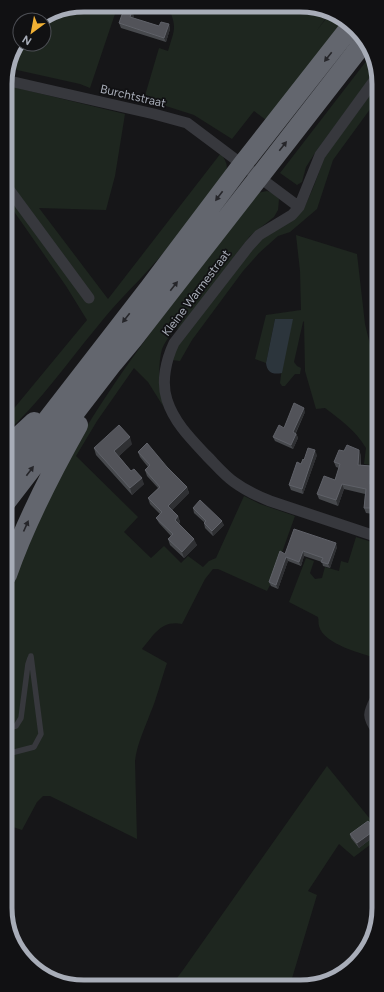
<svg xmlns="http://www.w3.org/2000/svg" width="384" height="992" viewBox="0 0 384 992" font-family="Figtree,sans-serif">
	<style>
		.green { fill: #1e261f }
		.water { fill: #2c353c }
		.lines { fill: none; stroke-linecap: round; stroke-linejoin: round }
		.lane { stroke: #37383d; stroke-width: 5.5 }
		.street { stroke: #37383d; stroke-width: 11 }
		.highway { stroke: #63666e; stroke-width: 20 }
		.wall { fill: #47494d }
		.shaded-wall { fill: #2f3033 }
		.building { fill: #525359; stroke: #5f6168 }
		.oneway { fill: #26262a }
		.labels { text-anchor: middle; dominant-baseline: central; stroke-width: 3.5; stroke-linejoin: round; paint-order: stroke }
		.street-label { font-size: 12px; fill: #a8adb8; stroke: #111113 }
		.rim { fill: none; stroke: #a8adb8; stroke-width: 5 }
	</style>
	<rect width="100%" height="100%" fill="#161618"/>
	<path class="green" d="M84,5H118L90,88L80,84L8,68L13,49L20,40V44H44V20H39L54,11Z
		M168,6L316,7L329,14L317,30L330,14L343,21L266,120L254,111L232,139L194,115L144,99L159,48L168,51C175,28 177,28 168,6Z
		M371,55L376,64V70L317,150L306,167L302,182L297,185L280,173Z
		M5,85L125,114L115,176L106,210L39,208L108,299L221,153C226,162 229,165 225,175C201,205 178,237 152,266C134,286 114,305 97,327C67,363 41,401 6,433V418L87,320L66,286L6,200V190L38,222L5,177Z
		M376,87V101L333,160L317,209L290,232L278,236L259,253L243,271L192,340L180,361L172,360L175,348L258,242L305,206L313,188L325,156Z
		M267,191L273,193L279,199L278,210L274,217L250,236L179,329L175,328C171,334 165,342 162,349C157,368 160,388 163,406L148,382L134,368L97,421L76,456L138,517L124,532L151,558L164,546L181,563L188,556L203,567L209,561L216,558L244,496L260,504L295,516L271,583L267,591L218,569H213L205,579L182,624C161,620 154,635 142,649L167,663C161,680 157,698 150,714C144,730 137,744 135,761L137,839L50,796H43L37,802L22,830L10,826L7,835V597C55,442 161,320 257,193Z
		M296,235L357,254L365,324L377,374L378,466L364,464L366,448C356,431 341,420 325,408L316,409L305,371L304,321L303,322L294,362L297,366L301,368L300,374H295L285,386H282L280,383L282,367L275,319L266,363L255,359L266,315L301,310L300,271Z
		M356,537L378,544V659C362,653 324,645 319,626C318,623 319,620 318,617L289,602L306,558L314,561L310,573L315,579L322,578L325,567L339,571L341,561L348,563Z
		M327,766L379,830V838L354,857L339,844L308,891L317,895L290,985H162L177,978L183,970Z"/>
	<path class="water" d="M275,319H293L282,373C272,375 267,372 266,363Z"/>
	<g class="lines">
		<path class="lane" d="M7,728L16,726L21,718L28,664L30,658
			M7,754L34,747L41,734L31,656"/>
		<path class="street" d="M5,80L154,114L187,123L299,207L320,155L376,78
			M5,184L89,298
			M299,207L292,215L259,235L249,246L174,343C166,360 161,382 167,400C174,422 190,438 206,455C215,464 224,475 234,482C245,490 257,496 270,501L378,537
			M378,694C369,712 365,715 378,732"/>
		<path class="highway" d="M6,448L34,422
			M6,473L150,287L242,165L351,26
			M6,502L113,363L133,339L364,42
			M7,575C25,523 51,473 78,425"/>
	</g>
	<path class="wall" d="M134,16L133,18L159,26L169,24L170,29L166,42L121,28L119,23Z
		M305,412L296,433L298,438L293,449L275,441L273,437Z
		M132,444L119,456L131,471L144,484L132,495L96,455L94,448Z
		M344,451L361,455V465L371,466L373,471L372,484L378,485V510H374L373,514L366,513L364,508L365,494L344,489L338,506L319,499L317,494L335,480L339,468L336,467L334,462Z
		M138,452L167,467L187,487L189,493L172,510L178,516L180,522L179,524L197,545L184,558L170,545L168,539L171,536L159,523L156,518L160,514L150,504L148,498L158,488L147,476L145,470L148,467L140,457Z
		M317,455L303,494L291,490L289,485L301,464L304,460Z
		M193,508L224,525L213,536L205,528L204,523H205L194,513Z
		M337,547L330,568L323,566L322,562L304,556L301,566L288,561L278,589L271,586L269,582L285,554Z
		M350,834H377L359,848L351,838Z"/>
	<path class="shaded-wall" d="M132,11L134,16L132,22L130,17Z
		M169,24L170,29L166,42L164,38Z
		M304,408L305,412L294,436L293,432Z
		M296,434L298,438L293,449L291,445Z
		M130,437L132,444L117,458L114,451Z
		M315,450L317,455L303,494L302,489Z
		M359,450L361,455L360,470L358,465Z
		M371,466L373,471L372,489L370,484Z
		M142,478L144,484L132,495L130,488Z
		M342,484L344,489L338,506L336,500Z
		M187,487L189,493L170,512L168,506Z
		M372,505L374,510L373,514L371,508Z
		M178,516L180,522L177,526L175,520Z
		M222,521L224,525L213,536L212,531Z
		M194,539L197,545L184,558L182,552Z
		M336,543L337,547L330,568L328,564Z
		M303,551L304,556L301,566L299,562Z
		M286,557L288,561L278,589L276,585Z
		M375,830L377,834L359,848L357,843Z"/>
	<path class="building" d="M124,9L132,11L130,17L159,26L161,22L169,24L164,38L119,23Z
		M294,403L304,408L293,432L296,434L291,445L273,437L279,425L284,428Z
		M119,425L130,437L114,451L131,471L134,469L142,478L130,488L94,448Z
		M147,443L167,467L187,487L168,506L178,516L175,520L194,539L182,552L168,539L173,534L156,518L162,512L148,498L160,487L145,470L150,465L138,452Z
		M347,445L359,450L358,465L371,466L370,484L378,485V505H372L371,508H364L366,489L342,484L336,500L317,494L324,476L335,480L340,464L334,462L339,450L344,451Z
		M308,448L315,450L302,489L289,485L297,462L301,464L303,459L304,460Z
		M200,500L222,521L212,531L204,523L206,521L193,508Z
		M294,529L336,543L328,564L321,562L323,558L303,551L299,562L286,557L276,585L269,582L280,551L285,554Z
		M368,821L375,830L357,843L350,834Z"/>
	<defs><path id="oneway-solid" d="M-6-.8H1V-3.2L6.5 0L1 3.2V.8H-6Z"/></defs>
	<g class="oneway">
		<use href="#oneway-solid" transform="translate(328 57) rotate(128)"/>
		<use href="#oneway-solid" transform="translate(283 146) rotate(-52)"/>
		<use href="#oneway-solid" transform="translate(219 196) rotate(127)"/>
		<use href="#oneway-solid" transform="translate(174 286) rotate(-52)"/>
		<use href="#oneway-solid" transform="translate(126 318) rotate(128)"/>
		<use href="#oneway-solid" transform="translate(30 471) rotate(-53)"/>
		<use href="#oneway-solid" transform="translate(26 526) rotate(-66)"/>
	</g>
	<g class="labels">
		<g class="street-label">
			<text transform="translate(133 96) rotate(13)">Burchtstraat</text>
			<text transform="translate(196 293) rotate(-53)">Kleine Warmestraat</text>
		</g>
	</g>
	<path d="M0 0H384V992H0ZM84 12H300A72 72 0 0 1 372 84V908A72 72 0 0 1 300 980H84A72 72 0 0 1 12 908V84A72 72 0 0 1 84 12Z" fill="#111113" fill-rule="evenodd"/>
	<path class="rim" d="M84 12H300A72 72 0 0 1 372 84V908A72 72 0 0 1 300 980H84A72 72 0 0 1 12 908V84A72 72 0 0 1 84 12Z"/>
	<g transform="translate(32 32) rotate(212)"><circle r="19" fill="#111113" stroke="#4d4f55"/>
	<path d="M0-3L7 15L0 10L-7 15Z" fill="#f2b134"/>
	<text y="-6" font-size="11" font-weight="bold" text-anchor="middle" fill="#a8adb8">N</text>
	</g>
</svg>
